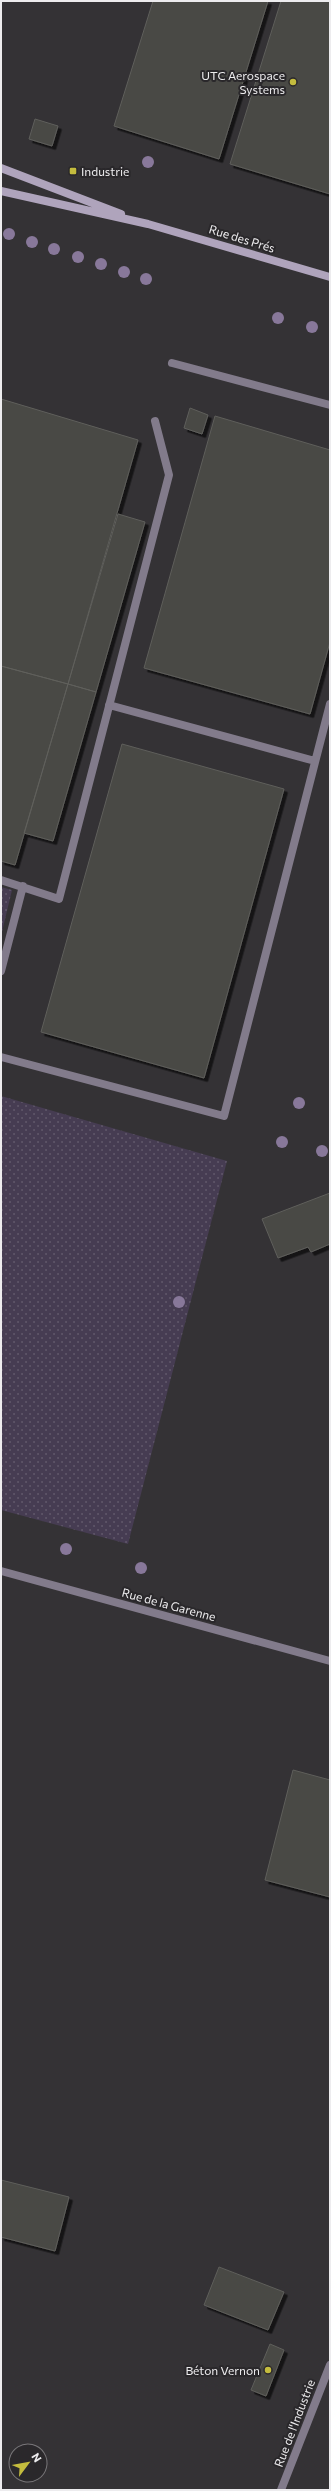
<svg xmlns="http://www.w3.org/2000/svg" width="331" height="2491" viewBox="0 0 331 2491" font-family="Commissioner,sans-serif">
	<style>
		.grass { fill: url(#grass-dots) }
		.building { fill: #484845; stroke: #5f5f5b; filter: url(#shadow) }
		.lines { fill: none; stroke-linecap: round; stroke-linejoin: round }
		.service { stroke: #827b8b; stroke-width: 8 }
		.minor { stroke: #827b8b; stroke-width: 8 }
		.secondary { stroke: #afa4bc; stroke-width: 8 }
		.tree { fill: #88789a }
		.poi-dot { fill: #c4bc3e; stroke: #2a282b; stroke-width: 1.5 }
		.labels { text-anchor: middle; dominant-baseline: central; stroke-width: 4; stroke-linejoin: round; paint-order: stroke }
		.poi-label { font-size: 12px; fill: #edecee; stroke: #2a282b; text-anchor: end }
		.street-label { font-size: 12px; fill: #edecee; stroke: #2a282b }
	</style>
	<defs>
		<pattern id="grass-dots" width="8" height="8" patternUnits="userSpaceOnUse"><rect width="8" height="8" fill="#463c52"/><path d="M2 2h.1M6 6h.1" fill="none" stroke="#61586b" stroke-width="1.8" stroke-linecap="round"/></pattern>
		<filter id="shadow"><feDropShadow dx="3.5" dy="3.5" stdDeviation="0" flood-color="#0009"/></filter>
	</defs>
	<rect width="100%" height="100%" fill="#343235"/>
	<path class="grass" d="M1,887L12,890L1,936Z
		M1,1096L227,1161L128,1544L1,1510Z"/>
	<path class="building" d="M153,1H268L219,159L114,126Z
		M281,1H330V194L230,164Z
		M35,119L58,126L52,146L29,139Z
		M1,399L138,440L68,684L1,666Z
		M190,408L208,415L202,434L184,428Z
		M215,416L330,450V642L310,714L144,668Z
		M118,514L145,522L96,692L68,684Z
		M1,666L68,684L15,865L1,861Z
		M68,684L96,692L53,841L24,833Z
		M122,744L284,789L204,1078L41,1032Z
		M330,1193V1244L311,1252L308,1247L278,1258L262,1219Z
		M293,1770L330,1780V1897L265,1880Z
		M1,2180L69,2197L55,2251L1,2237Z
		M219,2267L284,2292L268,2330L204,2305Z
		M270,2344L284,2350L266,2396L251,2390Z"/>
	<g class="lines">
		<path class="service" d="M172,363L330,405
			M109,705L315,761
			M1,880L59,899L169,475L155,421
			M1,971L23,886
			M1,1057L224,1116L330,704"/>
		<path class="minor" d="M1,1571L330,1661
			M281,2490L330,2365"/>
		<path class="secondary" d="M1,168L121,214
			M1,191L148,224L330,277"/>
	</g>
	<g class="tree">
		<circle cx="148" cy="162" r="6"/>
		<circle cx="9" cy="234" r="6"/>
		<circle cx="32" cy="242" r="6"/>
		<circle cx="54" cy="249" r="6"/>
		<circle cx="78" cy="257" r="6"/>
		<circle cx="101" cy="264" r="6"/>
		<circle cx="124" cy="272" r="6"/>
		<circle cx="146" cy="279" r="6"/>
		<circle cx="278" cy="318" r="6"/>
		<circle cx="312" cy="327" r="6"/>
		<circle cx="299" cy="1103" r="6"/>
		<circle cx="282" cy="1142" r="6"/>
		<circle cx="322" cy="1151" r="6"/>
		<circle cx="179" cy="1302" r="6"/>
		<circle cx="66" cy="1549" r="6"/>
		<circle cx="141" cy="1568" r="6"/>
	</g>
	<g class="poi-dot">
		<circle cx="293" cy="82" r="4"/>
		<rect x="69" y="167" width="8" height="8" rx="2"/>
		<circle cx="268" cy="2370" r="4"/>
	</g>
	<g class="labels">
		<g class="poi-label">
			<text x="285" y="75">UTC Aerospace<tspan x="285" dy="14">Systems</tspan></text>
			<text x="81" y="171" text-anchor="start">Industrie</text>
			<text x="260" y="2370">Béton Vernon</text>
		</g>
		<g class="street-label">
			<text transform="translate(242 238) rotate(17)">Rue des Prés</text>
			<text transform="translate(169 1604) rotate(15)">Rue de la Garenne</text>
			<text transform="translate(294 2423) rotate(-69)">Rue de l'Industrie</text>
		</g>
	</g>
	<rect width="331" height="2491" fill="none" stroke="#edecee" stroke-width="4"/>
	<g transform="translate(28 2463) rotate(58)"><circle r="19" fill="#2a282b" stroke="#787679"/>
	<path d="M0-3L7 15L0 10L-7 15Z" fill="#c4bc3e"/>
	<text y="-6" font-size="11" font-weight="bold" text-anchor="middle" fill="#edecee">N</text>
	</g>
</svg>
